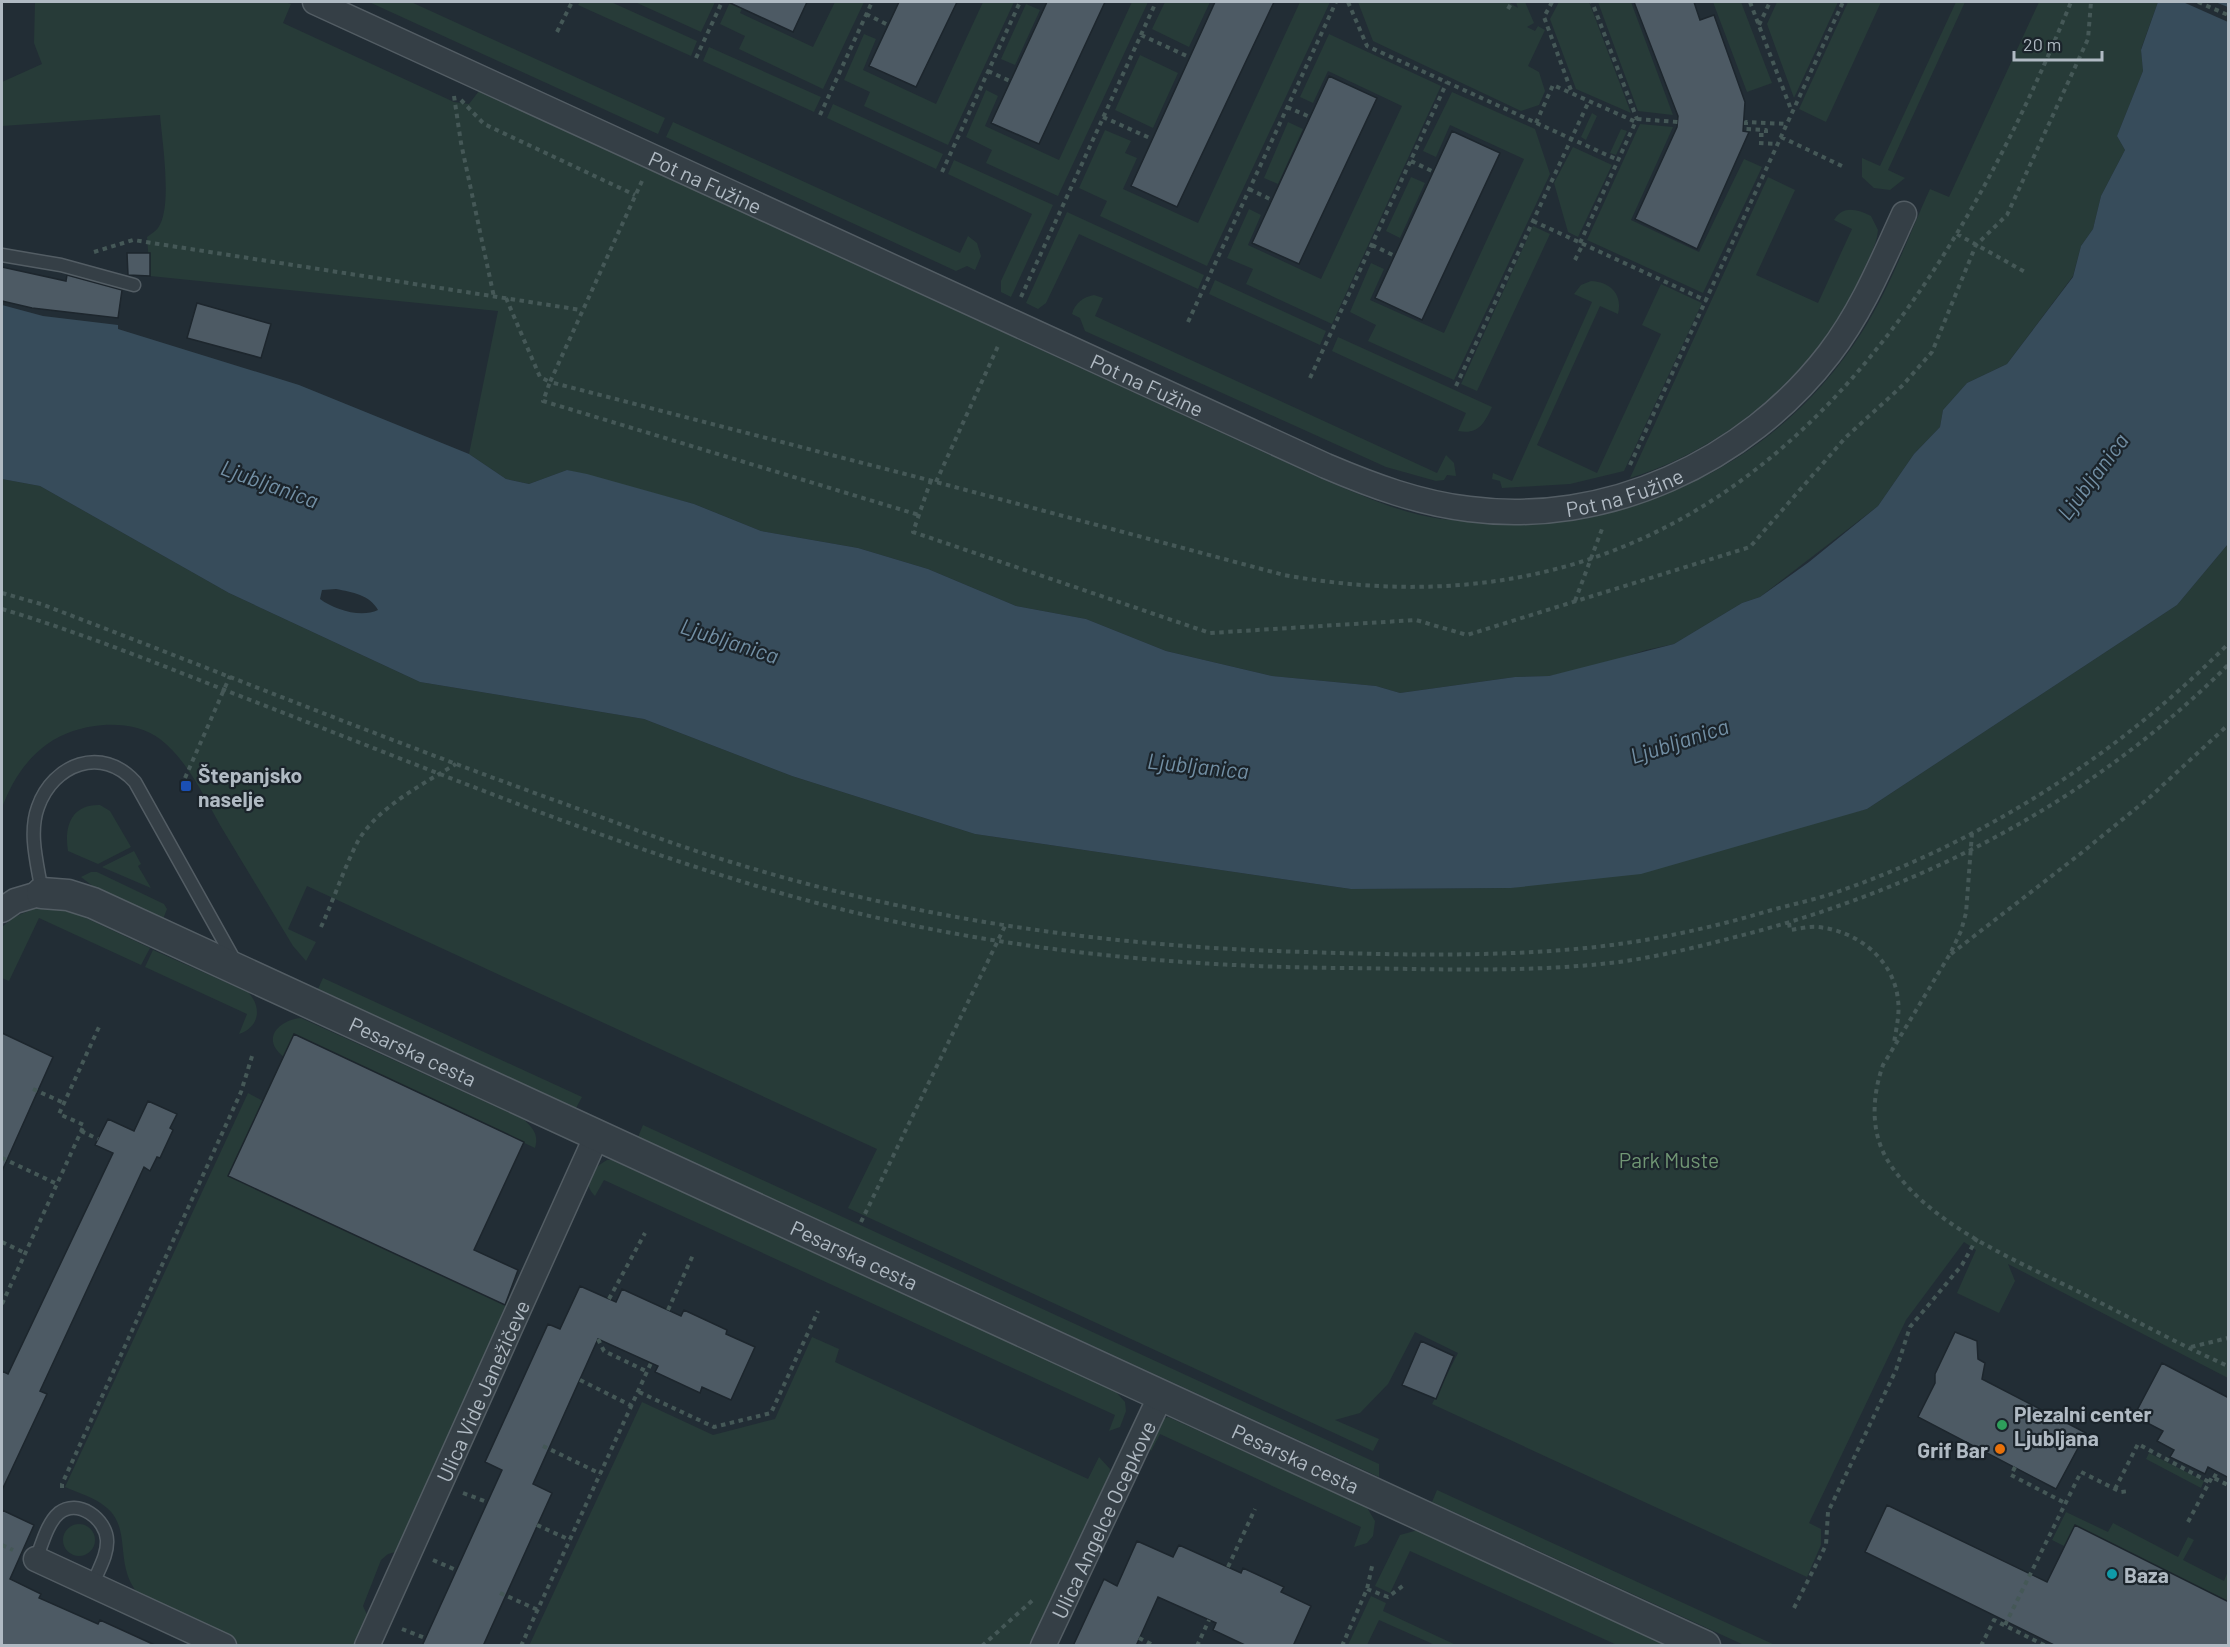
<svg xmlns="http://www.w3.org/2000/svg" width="2230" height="1647" viewBox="0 0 2230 1647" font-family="Barlow,sans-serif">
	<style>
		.green { fill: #273b38 }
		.water { fill: #374c5b; fill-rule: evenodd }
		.pier { fill: #222d35 }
		.building { fill: #4d5a64; stroke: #1d262d; stroke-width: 1.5 }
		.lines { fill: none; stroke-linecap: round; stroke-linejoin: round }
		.service-casing { stroke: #535d64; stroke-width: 15 }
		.minor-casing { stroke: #535d64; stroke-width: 27 }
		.tertiary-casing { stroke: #535d64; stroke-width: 33 }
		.path { stroke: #455857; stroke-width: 4; stroke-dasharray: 4.5 4.5; stroke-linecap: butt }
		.service { stroke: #353f46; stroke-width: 12 }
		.minor { stroke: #353f46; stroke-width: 24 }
		.tertiary { stroke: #353f46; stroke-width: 30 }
		.transit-dot { fill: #1a4fb4; stroke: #1b242b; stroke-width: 2 }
		.leisure-dot { fill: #2e9e5b; stroke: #1b242b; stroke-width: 2 }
		.food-dot { fill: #e8710a; stroke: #1b242b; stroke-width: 2 }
		.culture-dot { fill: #0f9aa8; stroke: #1b242b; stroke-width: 2 }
		.labels { text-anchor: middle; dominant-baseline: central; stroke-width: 4.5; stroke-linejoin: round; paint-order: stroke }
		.street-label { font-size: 21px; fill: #b0bac3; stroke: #1b242b }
		.poi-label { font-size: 21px; font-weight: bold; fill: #b0bac3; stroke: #1b242b; text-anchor: start }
		.park-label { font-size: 21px; fill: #709674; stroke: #1b242b }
		.water-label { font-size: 22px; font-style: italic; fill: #728fa4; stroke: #1b242b }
	</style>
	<rect width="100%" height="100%" fill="#222d35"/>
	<path class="green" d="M35,2H285L291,4L283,23L454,102L469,104L479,91L1322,479C1354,492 1386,507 1420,515C1446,521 1474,522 1501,522C1648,525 1782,458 1862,332C1890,288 1908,237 1930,189L1949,197L2039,2H2158L2141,49L2143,71L2117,136L2125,150L2101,196L2093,229L2081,246L2073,276L2007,364L1967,383L1943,410L1940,427L1914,454L1878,506L1760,597L1742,603L1674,644L1646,650L1598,666L1549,676L1515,677L1400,693L1376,686L1272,676L1166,651L1086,619L1016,606L928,569L858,548L761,531L694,504L567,470L529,484L506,479L469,454L498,311L150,276L147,237C151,234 156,231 158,228C173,208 162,140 160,115L2,126V82L42,64L34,43Z
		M369,2H411L665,118L658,134Z
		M580,2H611L697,41L691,56L578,5Z
		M635,2H715L701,32Z
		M730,2H745L740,13L813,47L835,2H864L823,89L739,49L745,36L720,24Z
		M983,2H1014L948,145L864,106L870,92L844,80L864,34L876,39L863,70L936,104Z
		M1132,2H1148L1058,196L986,163L992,150L966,137L986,90L998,96L985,126L1059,160Z
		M1165,2H1210L1189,47L1152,29Z
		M1300,2H1330L1207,266L1100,216L1107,201L1079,188L1105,130L1131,141L1125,153L1137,158L1123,189L1198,223Z
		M1358,2H1508L1518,8L1516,2H1525L1534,23L1527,27L1535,31L1538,26L1545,30L1528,66L1539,72L1545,91L1539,105L1521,111L1373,41Z
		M1559,2H1589L1631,113L1576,89L1550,19Z
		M1598,2H1631L1673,115L1638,111Z
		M1713,2H1741L1772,83L1747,92Z
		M1777,2H1838L1794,98L1767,24Z
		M1848,2H1881L1826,122L1799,109Z
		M1956,2H1965L1888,170L1905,178L1890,190L1874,188L1862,177V158L1880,166Z
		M1026,4L1040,10L1015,65L1001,59Z
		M1329,34L1441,86L1332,324L1246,284L1253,269L1227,258L1249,209L1261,215L1248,245L1321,279L1402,106L1328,71L1313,103L1300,97Z
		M709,47L821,97L814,112L703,61Z
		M1140,55L1178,73L1153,128L1115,110Z
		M1452,92L1535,129L1550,174L1454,380L1368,341L1376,325L1350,312L1371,263L1384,269L1370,300L1444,333L1524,159L1450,125L1436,157L1423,151Z
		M833,104L943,154L936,169L827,118Z
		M1592,113L1597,116L1586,140L1581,137Z
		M673,122L960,253L968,236L977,243L981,256L975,270L967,266L956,271L666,137Z
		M1288,122L1303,129L1278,184L1264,178Z
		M1640,124L1673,127L1631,220L1699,252L1744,159L1762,167L1703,293L1587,240Z
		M1621,129L1627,131L1616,155L1610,153Z
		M1573,147L1612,165L1578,237L1568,232L1554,183Z
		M954,160L1053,205L1011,297L1001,292V281L1032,214L948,174Z
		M1411,177L1425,183L1400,238L1386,231Z
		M1768,177L1795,190L1756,275L1818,303L1852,229L1834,220C1843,205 1857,209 1871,216L1878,230C1877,245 1868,259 1862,273C1820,369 1730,447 1630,478Z
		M1067,212L1204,275L1198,289L1079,234L1046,303L1038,309L1026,303Z
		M1533,226L1550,234L1477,391L1461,384Z
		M1215,280L1326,331L1320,345L1209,294Z
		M1591,281C1610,282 1623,294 1618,314L1600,306L1537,445L1597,473L1661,334L1642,325L1661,284L1702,303L1624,471L1570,484L1502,488L1500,481L1492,479L1493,473L1512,481L1592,302L1574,294L1581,285Z
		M1094,295L1103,298L1095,316L1437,473L1446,455L1454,463L1456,476L1447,475L1444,480L1436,481L1386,467L1085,331L1080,318L1072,314C1075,303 1083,297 1094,295Z
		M1338,337L1492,407C1484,424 1478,435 1458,431L1466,413L1332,351Z
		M2,479L40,486L229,593L420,682L644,719L792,776L975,834L1351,889L1511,888L1867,809L2177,605L2228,544V1378L2008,1264L2015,1281L1999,1313L1957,1293L1976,1250L1964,1242L1906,1320L1809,1523L1821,1529V1545L1807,1577L1432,1404L1458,1353L1415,1332L1388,1384L1360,1413L1335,1420L1379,1439L1373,1451L848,1208L877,1149L307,886L288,929L316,942L306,961L293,946C269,906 244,865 220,825C204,796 187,760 160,739C136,721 100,722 73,731C37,743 14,774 2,808Z
		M100,805L110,811L131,847L98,864L68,851C64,827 71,804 100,805Z
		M134,851L141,864L138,866L151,888L102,867Z
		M91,872H97L164,904L167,909L163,919L94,887L81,877Z
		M36,908L71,911L150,948L141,965L39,918L9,981L2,978V927L14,917Z
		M153,950L248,992C262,1007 260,1027 239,1034L247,1014L145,967Z
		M323,978L582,1097L576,1108L318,989Z
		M301,1018L523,1119C533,1128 539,1134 535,1148L294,1034L284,1057C260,1039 279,1020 301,1018Z
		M248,1093L263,1101L228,1176L507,1305L512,1313L403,1550L388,1554L381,1560L363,1606L370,1621L358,1645H240L148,1603C109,1573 135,1532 107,1508C96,1498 79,1493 65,1487Z
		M643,1125L1379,1464V1477L638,1137Z
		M607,1160H612L1115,1391L1125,1402L1126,1411L1120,1427L1109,1431L1115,1415L604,1180L595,1196C580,1181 593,1168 607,1160Z
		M812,1337L839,1349L835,1362L1088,1479L1099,1457L1110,1469L1109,1483L1036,1645L529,1646L642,1402L713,1435L775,1419Z
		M1168,1417L1366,1506L1375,1521L1373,1536L1367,1543L1354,1547L1361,1527L1160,1434L1151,1451L1147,1444L1159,1420Z
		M2149,1453L2204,1481L2201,1488L2146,1459Z
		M1437,1490L1775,1645H1744L1432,1502Z
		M2066,1512L2108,1532L2113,1523L2178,1557L2188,1537L2194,1540L2183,1560L2224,1581L2228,1571V1602L2075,1526L2064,1546L2052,1540Z
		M63 1540a16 16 0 1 1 32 0a16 16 0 1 1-32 0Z
		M1418,1530L1424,1532L1668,1645H1617L1410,1551L1390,1593L1375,1586L1400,1535Z
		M1371,1596L1386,1603L1383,1611L1456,1645H1435L1379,1620L1367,1645H1348Z"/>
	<path class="water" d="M2158,2H2228V544L2177,605L1867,809L1641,874L1511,888L1351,889L975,834L792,776L644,719L420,682L229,593L40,486L2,479V305L43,316L118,325V329L299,385L469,454L506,479L529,484L567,470L587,474L694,504L761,531L858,548L928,569L1016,606L1086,619L1166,651L1272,676L1376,686L1400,693L1515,677L1549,676L1674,644L1742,603L1760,597L1809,562L1878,506L1914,454L1940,427L1943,410L1967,383L2007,364L2073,277L2081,246L2093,229L2101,196L2125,150L2117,136L2143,71L2141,50ZM336,589C352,592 370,595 378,610C361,618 335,610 320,599L322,590Z"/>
	<path class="pier" d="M2183,2H2215L2228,7V22Z"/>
	<path class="building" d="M728,2H807L793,32Z
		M899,2H957L916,87L869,66Z
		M1047,2H1105L1039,144L991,123Z
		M1215,2H1274L1177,207L1131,186Z
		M1634,2H1694L1700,20L1714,15L1745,102L1743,131L1749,132L1697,249L1635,219L1677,127L1678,116Z
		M1329,76L1377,98L1299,264L1252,243Z
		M1452,131L1500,153L1422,320L1375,298Z
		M127,253H150V276L128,275Z
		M2,267L66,281L67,275L122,290L118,318L32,308L2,301Z
		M197,303L271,324L261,358L187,338Z
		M2,1033L53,1057L2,1171Z
		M294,1034L524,1142L474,1250L518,1270L505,1305L228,1176Z
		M148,1101L177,1114L170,1128L173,1130L160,1158L157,1157L150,1171L144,1167L40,1391L47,1394L2,1490V1371L8,1374L113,1153L95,1145L108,1119L134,1131Z
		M580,1286L616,1302L622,1289L681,1316L684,1310L727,1330L726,1334L755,1347L731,1400L702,1387L700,1393L655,1372L658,1366L598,1339L533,1484L552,1493L483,1646H422L502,1470L485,1462L548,1324L560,1329Z
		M1955,1332L1977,1341L1978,1359L1985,1363L1982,1379L2086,1433L2056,1489L1918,1417L1935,1383V1374Z
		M1421,1341L1454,1356L1436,1399L1402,1385Z
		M2162,1363L2229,1398V1478L2208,1467L2205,1474L2170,1457L2174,1450L2157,1441L2163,1431L2134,1416Z
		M1887,1505L2047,1582L2075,1525L2229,1602V1646H2056L1865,1552Z
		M2,1510L34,1525L10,1579L41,1594L39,1598L98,1624L100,1620L157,1646H2Z
		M1137,1541L1173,1557L1179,1545L1241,1573L1243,1568L1284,1587L1281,1592L1311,1606L1293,1646H1247L1213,1630L1216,1623L1158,1597L1136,1646H1073L1104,1579L1117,1586Z"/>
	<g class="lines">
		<g class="service-casing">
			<path id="service" d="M2,255L61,265L134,285
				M42,893C38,866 28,834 38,807C53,764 102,745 135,782L236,963
				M36,1559C42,1545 47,1523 59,1513C78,1498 106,1519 107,1540C108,1555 98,1570 93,1584"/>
		</g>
		<g class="minor-casing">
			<g id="minor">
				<path id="s1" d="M315,2L1326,466C1373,486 1419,503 1469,509C1606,527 1746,462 1829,354C1862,311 1882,262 1904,214"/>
				<path d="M2,910L15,901L42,893"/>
				<path d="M36,1559L224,1646"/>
				<path id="s2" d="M367,1646L597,1135"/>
				<path id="s3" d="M1043,1646L1161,1395"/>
			</g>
		</g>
		<g class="tertiary-casing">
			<g id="tertiary">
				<path id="s4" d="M42,893L68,895L93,903L1705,1646"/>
			</g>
		</g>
		<path class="path" d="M1348,2L1367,46L1618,160
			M1552,2L1544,17L1572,93
			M1750,2L1792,112
			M2198,2L2228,15
			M1508,9L1512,2
			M866,14L888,25
			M1759,25L1770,2
			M557,32L572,2
			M1141,35L1189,57
			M696,58L722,2
			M988,71L1010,81
			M454,96L461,143L494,297
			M461,100L484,124L635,195
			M1287,107L1310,117
			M820,115L872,2
			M1103,117L1152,139
			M1637,119L1678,122
			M1536,123L1553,85L1636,122
			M1759,135H1766V130L1746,129V122L1787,124
			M1781,137L1844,167
			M1759,143L1778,144
			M1411,161L1434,172
			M942,172L1020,2
			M642,181L550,382L936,482L1284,575C1706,651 1928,351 2071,2
			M1249,189L1272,200
			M1533,221L1707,301
			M1957,234L2025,272
			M1580,243L1637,119L1592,2
			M1372,245L1395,256
			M94,252L133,240L581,310
			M1575,260L1583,244
			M1021,297L1156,2
			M506,298L540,377L550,382L543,401L919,515
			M1188,322L1336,2
			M1310,378L1447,82
			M1456,386L1589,101
			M1630,465L1843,2
			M931,480L913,532L1210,633L1416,620L1467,635L1750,547L1846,437L1902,386L1932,352L1976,245L2007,215L2088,39L2091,2
			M936,482L999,344
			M2,593L41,604C212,669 382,738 554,800C613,821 671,844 731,862C918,920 1111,947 1306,952C1399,955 1494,957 1586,948C1645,942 1702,930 1758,914C1784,906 1811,901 1837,892C1984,841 2119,754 2228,644
			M1575,601L1602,529
			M2,609C89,635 173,670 258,703C424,767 589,836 760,887C950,944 1148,967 1346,968C1437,969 1529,973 1619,962C1663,956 1705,945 1747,934C1929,886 2095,798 2228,665
			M185,778L230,676
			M1972,833L1966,913L1961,931L1950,954L1883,1065C1872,1096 1870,1132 1888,1161C1929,1227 2019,1261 2085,1295C2133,1319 2180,1345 2228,1366
			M1789,923L1790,930C1799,929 1809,926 1818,927C1858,931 1894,960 1898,1000C1900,1014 1896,1029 1894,1043
			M321,927C334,899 344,868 358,841C378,807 423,784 456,764
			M1951,954L2080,854L2150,797L2228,725
			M33,1089L64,1103
			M81,1131L98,1139
			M2,1158L57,1184
			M861,1222L1005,926
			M2,1242L25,1253
			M609,1299L645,1233
			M2,1304L84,1125L59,1114L99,1027
			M668,1310L693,1255
			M598,1339L604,1351L648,1372
			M2191,1347L2228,1338
			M580,1380L632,1406
			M639,1392L714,1427L771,1413L818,1311
			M543,1446L601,1474
			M2015,1467L2011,1475L2065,1503
			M2214,1478L2217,1472
			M62,1488V1484L241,1092L253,1053
			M2115,1489L2138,1444L2209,1482
			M463,1493L487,1502
			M2188,1522L2212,1477L2228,1485
			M537,1525L570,1540
			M2,1545L13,1550
			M433,1560L456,1570
			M1228,1567L1255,1509
			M1367,1589L1388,1597L1404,1585
			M500,1593L538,1610
			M1794,1608L1826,1545L1828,1512L1896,1370L1910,1327L1962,1265L1977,1238
			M2005,1625L2081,1472L2121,1492L2129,1491
			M402,1629L425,1638
			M1139,1638L1155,1646
			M521,1646L651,1363
			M982,1646L1035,1598
			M1197,1646L1209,1620
			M1342,1646L1367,1589L1373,1562
			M1981,1646L1994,1620L2046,1646"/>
		<use href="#service" class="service"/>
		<use href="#minor" class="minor"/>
		<use href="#tertiary" class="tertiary"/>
	</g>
	<rect class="transit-dot" x="180" y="780" width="12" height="12" rx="3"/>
	<circle class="leisure-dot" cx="2002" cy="1425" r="6"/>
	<circle class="food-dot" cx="2000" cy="1449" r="6"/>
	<circle class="culture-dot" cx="2112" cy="1574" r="6"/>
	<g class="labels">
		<g class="street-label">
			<text stroke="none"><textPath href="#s1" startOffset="430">Pot na Fužine</textPath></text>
			<text stroke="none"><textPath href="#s1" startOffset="916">Pot na Fužine</textPath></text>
			<text stroke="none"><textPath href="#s1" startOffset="1420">Pot na Fužine</textPath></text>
			<text stroke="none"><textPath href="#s4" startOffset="405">Pesarska cesta</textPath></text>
			<text stroke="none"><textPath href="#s4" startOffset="891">Pesarska cesta</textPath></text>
			<text stroke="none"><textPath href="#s2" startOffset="280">Ulica Vide Janežičeve</textPath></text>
			<text stroke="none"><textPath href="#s4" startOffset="1377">Pesarska cesta</textPath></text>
			<text stroke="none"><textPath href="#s3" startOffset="140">Ulica Angelce Ocepkove</textPath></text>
		</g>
		<g class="poi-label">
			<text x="198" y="774">Štepanjsko<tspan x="198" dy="24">naselje</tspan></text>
			<text x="2014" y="1413">Plezalni center<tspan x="2014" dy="24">Ljubljana</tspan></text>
			<text x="1988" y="1449" text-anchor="end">Grif Bar</text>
			<text x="2124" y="1574">Baza</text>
		</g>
		<g class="park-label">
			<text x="1669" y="1159">Park Muste</text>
		</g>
		<g class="water-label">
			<text transform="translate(2092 476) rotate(-53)">Ljubljanica</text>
			<text transform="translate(270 483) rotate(20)">Ljubljanica</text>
			<text transform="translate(730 640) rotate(18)">Ljubljanica</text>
			<text transform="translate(1679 740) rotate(-18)">Ljubljanica</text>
			<text transform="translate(1198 765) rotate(6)">Ljubljanica</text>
		</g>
	</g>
	<rect width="2230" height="1647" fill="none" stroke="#b0bac3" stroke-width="6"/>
	<path d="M2014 51v9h88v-9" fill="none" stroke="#b0bac3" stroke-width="3"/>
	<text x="2023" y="51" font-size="18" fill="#b0bac3" stroke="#1b242b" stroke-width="4.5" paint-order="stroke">20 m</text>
</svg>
